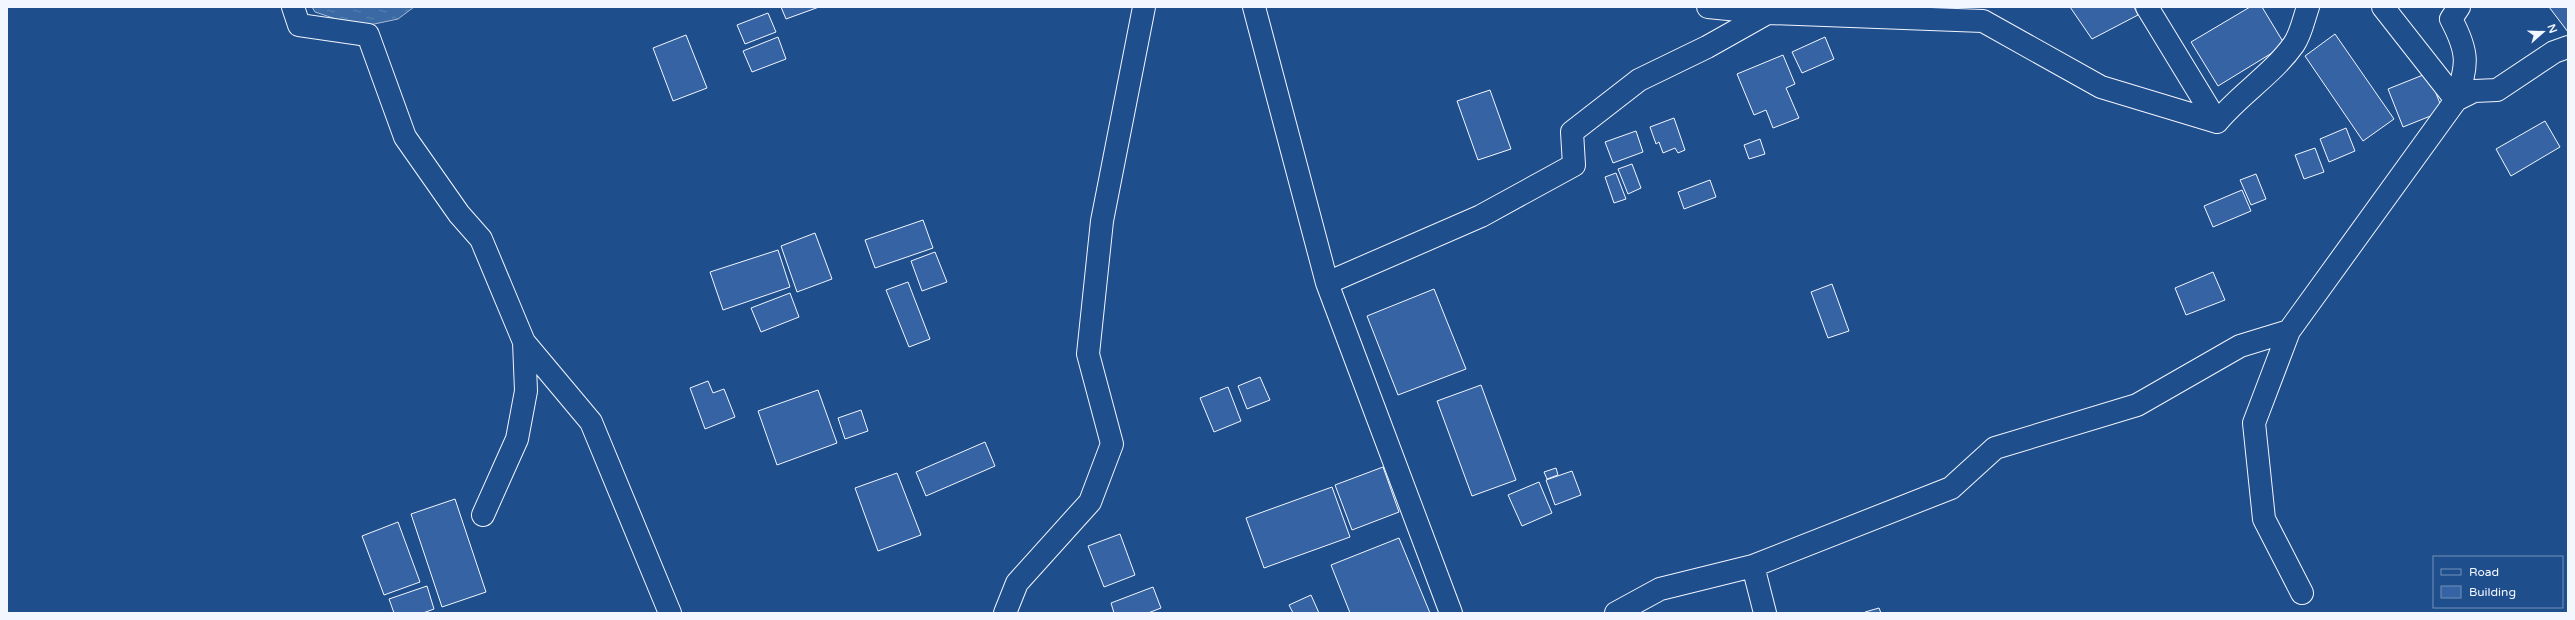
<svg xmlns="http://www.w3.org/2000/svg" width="2575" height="620" viewBox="0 0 2575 620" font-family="'Varela Round',sans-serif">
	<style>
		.water { fill: url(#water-ripples); stroke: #a8bbd7 }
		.building { fill: #3563a3; stroke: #f2f6ff }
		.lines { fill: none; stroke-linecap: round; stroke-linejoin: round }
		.minor-casing { stroke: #f2f6ff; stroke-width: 24 }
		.minor { stroke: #1f4e8c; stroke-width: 22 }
	</style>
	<defs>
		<pattern id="water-ripples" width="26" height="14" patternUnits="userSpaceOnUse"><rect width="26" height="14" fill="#3b69a3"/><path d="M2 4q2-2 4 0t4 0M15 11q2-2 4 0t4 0" fill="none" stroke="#587fb1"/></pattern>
	</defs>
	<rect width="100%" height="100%" fill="#1f4e8c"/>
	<path class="water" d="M312,7H414L398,19L360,27L315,12Z"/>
	<path class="building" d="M781,7H819L786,19Z
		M2070,7H2134L2138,15L2092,39Z
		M2250,7H2262L2285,45L2218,86L2191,42Z
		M2549,7H2568V32Z
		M768,13L776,32L745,44L737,25Z
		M2335,34L2394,119L2363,141L2305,56Z
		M686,35L707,88L673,101L653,48Z
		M778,37L786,59L752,72L743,51Z
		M1825,37L1834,59L1802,73L1792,52Z
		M1783,55L1795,84L1786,88L1799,118L1773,128L1766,110L1754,115L1737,74Z
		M2428,73L2443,111L2403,127L2388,89Z
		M1490,90L1511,149L1478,160L1457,101Z
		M1674,118L1685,150L1678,153L1675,148L1663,153L1659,142L1656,144L1650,127Z
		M2545,121L2560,147L2511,176L2496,149Z
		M2346,128L2355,151L2329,162L2320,139Z
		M1636,131L1643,152L1613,163L1605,142Z
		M1760,139L1765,154L1749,159L1744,145Z
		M2315,148L2324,172L2304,179L2295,155Z
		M1632,164L1641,188L1628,194L1618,169Z
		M1616,173L1626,199L1614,203L1605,177Z
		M2256,174L2266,199L2251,205L2240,180Z
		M1710,180L1716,197L1684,209L1678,192Z
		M2242,190L2251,211L2213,227L2204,206Z
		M923,220L933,248L875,268L865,240Z
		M815,233L832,279L797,292L781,246Z
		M778,250L790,287L723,310L710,272Z
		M935,252L947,282L922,291L911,261Z
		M2213,272L2225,300L2186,315L2175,288Z
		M908,282L930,339L909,347L886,290Z
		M1832,284L1849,331L1828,338L1811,292Z
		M1434,289L1466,369L1398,395L1367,316Z
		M790,293L799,317L761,332L751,308Z
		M1260,377L1270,400L1247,409L1238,386Z
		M708,381L713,393L724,389L735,417L705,429L690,388Z
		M1481,385L1516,480L1472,496L1437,401Z
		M1228,387L1241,421L1214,432L1200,398Z
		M818,390L837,443L777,465L758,411Z
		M861,410L868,431L845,439L838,418Z
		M985,442L995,466L926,496L916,472Z
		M1383,467L1399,512L1352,530L1335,485Z
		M1556,468L1558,475L1547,479L1544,472Z
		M1572,471L1581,495L1555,505L1546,480Z
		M897,473L921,535L878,551L855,488Z
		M1539,482L1552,513L1522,526L1508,495Z
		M1332,487L1350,537L1264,568L1246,518Z
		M455,499L486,592L442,607L411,514Z
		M398,522L420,582L384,595L362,536Z
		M1120,534L1135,575L1104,587L1088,546Z
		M1399,538L1430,613H1350L1331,565Z
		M427,586L434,609L423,613H394L389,599Z
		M1153,587L1161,608L1148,613H1114L1111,603Z
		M1311,595L1319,613H1293L1289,605Z
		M1879,608L1881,613H1865V612Z"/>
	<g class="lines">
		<g class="minor-casing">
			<path id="minor" d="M293,7L299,25L368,35L405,137L459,214L481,239L524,342L591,422L670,613
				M1254,7L1327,283L1451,613
				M1708,7L1769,13L1983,21L2101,87L2217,122L2147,7
				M2456,100L2474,91L2497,90L2554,52L2568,47
				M2456,100C2468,64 2469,53 2451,19L2459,7
				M2217,122C2240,94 2273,74 2294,44C2301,34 2304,18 2308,7
				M1327,283L1481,216L1574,165L1572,132L1639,80L1707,47L1771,11
				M2289,331L2456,100L2383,7
				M483,515L517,439L526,391L524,342
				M1753,566L1765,613
				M1005,613L1017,583L1090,502L1112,444L1088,354L1102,221L1144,7
				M1616,613L1660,589L1753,566L1951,488L1995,448L2137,405L2240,346L2289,331L2254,423L2264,519L2302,593"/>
		</g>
		<use href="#minor" class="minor"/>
	</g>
	<rect width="2575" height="620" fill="none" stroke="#f2f6ff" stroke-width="16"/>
	<rect x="2433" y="556" width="130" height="52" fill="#1f4e8c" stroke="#7391ba"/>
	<rect x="2441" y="569" width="20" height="6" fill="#1f4e8c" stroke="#7391ba"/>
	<text x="2469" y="576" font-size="12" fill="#f2f6ff">Road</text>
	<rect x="2441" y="586" width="20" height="12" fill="#3563a3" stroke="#7391ba"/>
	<text x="2469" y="596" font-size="12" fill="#f2f6ff">Building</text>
	<g transform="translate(2543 32) rotate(70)" stroke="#1f4e8c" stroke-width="3" paint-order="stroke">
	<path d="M0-3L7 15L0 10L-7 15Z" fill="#f2f6ff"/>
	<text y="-6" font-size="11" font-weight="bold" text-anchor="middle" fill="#f2f6ff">N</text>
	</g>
</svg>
